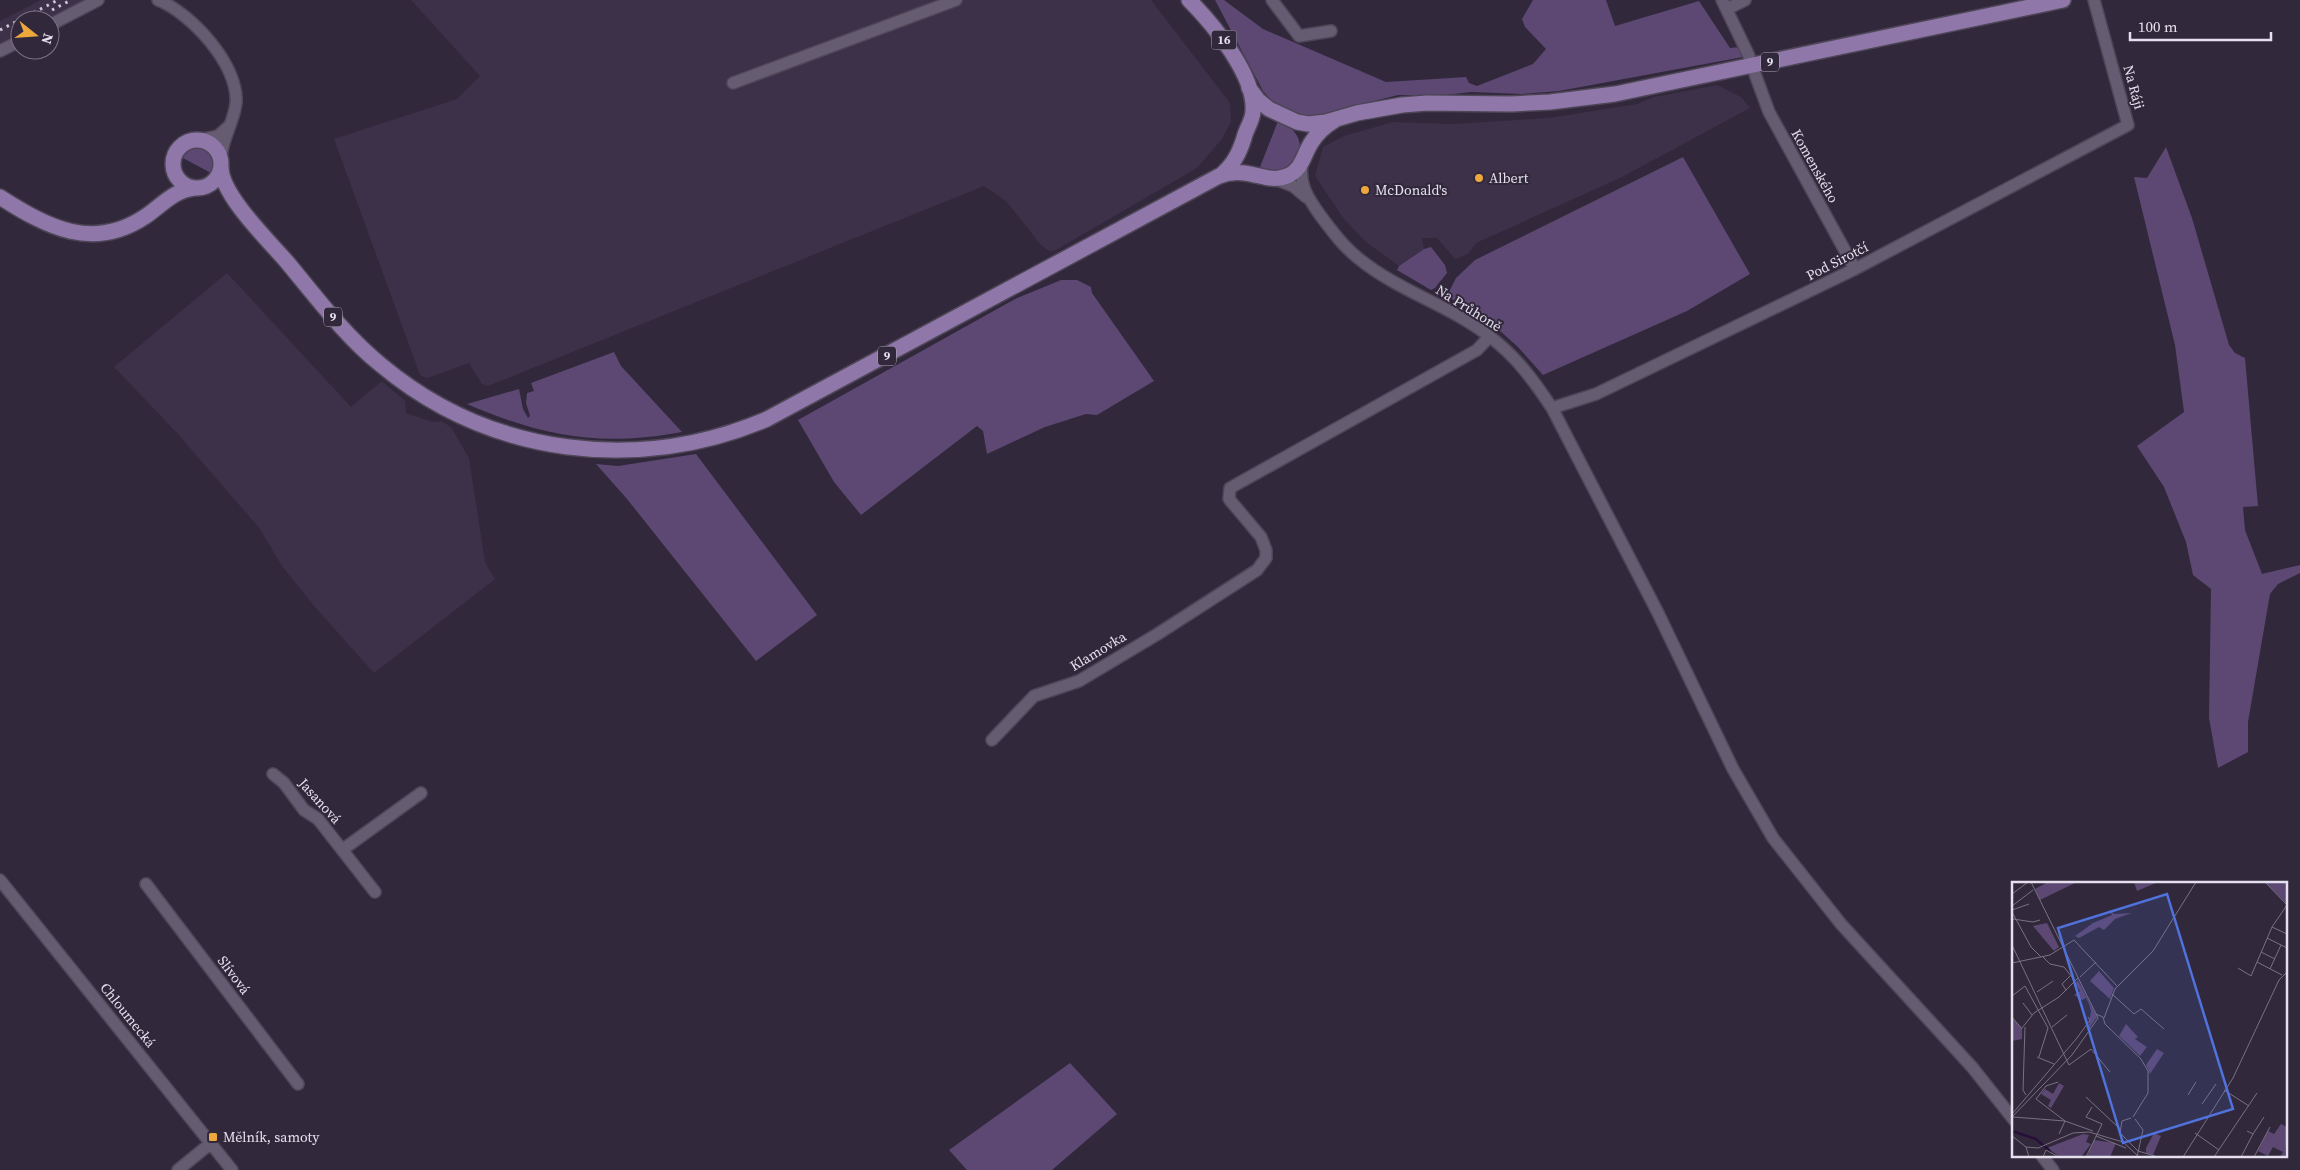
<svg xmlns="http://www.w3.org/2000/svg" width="2300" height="1170" viewBox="0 0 2300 1170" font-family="'Source Serif 4',serif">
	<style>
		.built { fill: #3c3149 }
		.green { fill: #5c4872 }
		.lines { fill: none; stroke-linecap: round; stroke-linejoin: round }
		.minor-casing { stroke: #4e4657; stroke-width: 14 }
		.major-casing { stroke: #4e4657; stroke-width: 18 }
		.minor { stroke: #665c72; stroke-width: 11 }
		.major { stroke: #8f78a9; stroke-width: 15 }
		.rail { stroke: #cbc6d4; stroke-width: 3; stroke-dasharray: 2.5 5; stroke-linecap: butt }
		.poi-dot { fill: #eea73d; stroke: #31283b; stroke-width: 2 }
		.labels { text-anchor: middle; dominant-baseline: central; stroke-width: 4; stroke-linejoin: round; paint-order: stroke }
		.shield { fill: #31283b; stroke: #afa9b8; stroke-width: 1 }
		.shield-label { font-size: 12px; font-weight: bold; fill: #e5e0ed }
		.street-label { font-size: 14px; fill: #e5e0ed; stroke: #31283b }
		.poi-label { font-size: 14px; fill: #e5e0ed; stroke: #31283b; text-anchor: start }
		.inset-river { fill: none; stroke: #260f3a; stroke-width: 2.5 }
		.inset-road { fill: none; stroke: #797282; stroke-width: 1 }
		.view { fill: #4f72dd; fill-opacity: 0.15; stroke: #4f72dd; stroke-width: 2.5 }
		.inset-edge { fill: none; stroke: #e5e0ed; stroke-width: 2.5 }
	</style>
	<rect width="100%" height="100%" fill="#31283b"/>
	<path class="built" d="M41,0H87L48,20H20V34L0,45V21Z
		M411,0H1151L1230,103L1231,122L1222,139L1197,168L1056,250L1049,251L1041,245L1006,201L984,186L488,386L482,384L469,363L427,378L420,375L334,139L457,99L480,76Z
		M1717,85L1741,97L1750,108L1622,177L1476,243L1468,254L1455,259L1437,238H1422L1424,249L1399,266L1366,242L1344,219L1315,176L1323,147L1344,136L1393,122L1453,124L1549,118L1637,104L1654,97Z
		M227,273L351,407L382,381L405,401L406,413L433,422L441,421L451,427L469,458L485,562L495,579L374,673L314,606L282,566L260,529L177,433L114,367Z"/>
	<path class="green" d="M1215,0H1224L1263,29L1386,82L1466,77L1469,83L1477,86L1533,64L1546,49L1525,27L1522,19L1533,0H1606L1615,26L1699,1L1730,48L1740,47L1743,57L1559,91L1522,94L1471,92L1445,95H1398L1311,117L1292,113L1275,104L1263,91Z
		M1278,121C1321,137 1293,186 1260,167Z
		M195,146C210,146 219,159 211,173L181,157L187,150Z
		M2166,147L2192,218L2229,345L2235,353L2245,358L2258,506L2243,507L2245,530L2262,574L2300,565V573L2278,584L2270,594L2248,722V752L2218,768L2209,718L2211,589L2193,575L2186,542L2164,487L2137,446L2184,412L2175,345L2134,177L2147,178Z
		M1683,157L1750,274L1687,311L1543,375L1518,347L1490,322L1447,296L1456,278L1475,260Z
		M1431,247L1445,265L1447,273L1435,288L1431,290L1397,270L1399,266L1424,249Z
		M1061,280H1077L1091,287L1092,293L1154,381L1097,415L1086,414L1045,427L987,454L983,431L977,426L861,515L834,482L798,420L1015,299Z
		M614,352L621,366L682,432C601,447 543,437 467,404L519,389L523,409L528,418L530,416L526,403L527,393L534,391L531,383Z
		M696,454L817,615L756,661L627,499L596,464L618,466Z
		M1070,1063L1117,1114L1052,1170H967L949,1150Z"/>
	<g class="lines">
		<g class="minor-casing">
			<path id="minor" d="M158,0C191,13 239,65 236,103C234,122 222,139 221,158
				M1272,0L1299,36L1331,31
				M1722,0L1749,56
				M1727,9L1745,0
				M50,25L98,0
				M0,51L20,41
				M1755,74L1769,112L1855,269
				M733,83L956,0
				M199,140L218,136L228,127
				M1302,163C1299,185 1308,198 1320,215C1332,231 1343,246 1358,258C1398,291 1449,305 1489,336C1516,356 1534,381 1552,408L1658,613L1733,769L1773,838L1841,924L1972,1067L2014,1120
				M1275,179L1293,186L1306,197
				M1552,408L1596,394L1855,269L2128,125L2094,0
				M992,740L1034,696L1079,681L1156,635L1257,570L1266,558V550L1261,537L1229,499L1230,488L1477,350L1490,336
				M273,774L284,783L304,810L318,819L375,892
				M342,850L421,793
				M0,880L232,1170
				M146,884L298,1084
				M2042,1156L2053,1170
				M178,1170L211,1143"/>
		</g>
		<g class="major-casing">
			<path id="major" d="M1189,0C1213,24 1256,76 1253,112C1252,122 1246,129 1244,138C1239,154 1233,165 1220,176
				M1249,88L1258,100L1269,109L1297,122L1308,124L1326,122L1357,113L1402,105L1427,103L1511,104L1550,102L1615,94L2063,0
				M173 164a24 24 0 1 1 48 0a24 24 0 1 1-48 0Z
				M221,167C221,195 269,241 287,262C317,298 345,336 381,365C490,456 638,474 767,419L1219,176C1249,165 1266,185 1287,176C1302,170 1303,156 1311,143C1317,133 1325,126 1335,120
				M0,197C47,227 93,252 146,216C162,205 174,190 195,188"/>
		</g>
		<use href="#minor" class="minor"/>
		<use href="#major" class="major"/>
		<path class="rail" d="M52,10L71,0
			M0,30L58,0"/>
	</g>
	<g class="poi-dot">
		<circle cx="1479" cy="178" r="5"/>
		<circle cx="1365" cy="190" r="5"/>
		<rect x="208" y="1132" width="10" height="10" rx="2.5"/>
	</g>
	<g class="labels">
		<g class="shield">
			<rect x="1211.5" y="30.5" width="25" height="19" rx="4"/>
			<rect x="1761" y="52.5" width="18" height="19" rx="4"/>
			<rect x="324" y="307.5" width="18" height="19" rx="4"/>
			<rect x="878" y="346.5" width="18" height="19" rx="4"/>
		</g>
		<g class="shield-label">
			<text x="1224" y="40">16</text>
			<text x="1770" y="62">9</text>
			<text x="333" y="317">9</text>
			<text x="887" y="356">9</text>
		</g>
		<g class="street-label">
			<text transform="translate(2134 87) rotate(75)">Na Ráji</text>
			<text transform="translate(1815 166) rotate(61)">Komenského</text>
			<text transform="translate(1837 261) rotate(-27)">Pod Sirotčí</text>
			<text transform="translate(1469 308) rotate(32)">Na Průhoně</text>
			<text transform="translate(1098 651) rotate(-31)">Klamovka</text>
			<text transform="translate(320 801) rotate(48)">Jasanová</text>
			<text transform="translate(234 975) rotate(53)">Slívová</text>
			<text transform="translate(128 1015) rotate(51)">Chloumecká</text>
		</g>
		<g class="poi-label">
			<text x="1489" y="178">Albert</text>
			<text x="1375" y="190">McDonald's</text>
			<text x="223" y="1137">Mělník, samoty</text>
		</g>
	</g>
	<g transform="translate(2012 882)">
		<rect width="275" height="275" fill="#31283b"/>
		<path d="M36,0H65L28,18L23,7ZM122,0L128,1L146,0L125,9ZM251,0H275V22L256,3ZM97,27L102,32L120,31L103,37L92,48L87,45L67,56L63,54L81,41L100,33ZM35,41L47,65L42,69L21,44ZM87,89L102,106L98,117L78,99ZM66,98L85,135L76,148L79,129L77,122L74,116L70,118L62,113L68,109L63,102ZM0,136L10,146V157L0,159ZM114,142L126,155L123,157L135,165L128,174L107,154ZM145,167L152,171L138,192L134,183ZM47,201L52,204L39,226L36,224L39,218L29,212L33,207L41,212ZM269,242L275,245L273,275H268L271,270L261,265L256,274L246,269L256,249L262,252ZM142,251L149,254L141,273L134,271V266ZM71,252L77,253L74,260L79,262L69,275L47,274L35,266ZM82,258L104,261L98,275H75Z" fill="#5c4872"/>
		<path class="inset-river" d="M0,249L24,257L38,269"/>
		<path class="inset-road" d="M253,0L275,23M0,12L16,0M0,24L21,8M0,28L17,22M0,30L19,65L29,75M1,37L21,40L28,38M260,45L275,23M255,56L275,66M0,63L57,183L79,167L98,190M249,70L263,77M31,75L38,82L52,85L63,99M245,80L270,93M0,81L38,73L62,58L105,104M226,86L239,94L260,45L275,52M258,87L269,63M68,95L84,80M54,108L50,102L58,94M25,110L41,99M100,112L122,132L129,127L152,147M0,114L13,104L36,146L27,175M11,121L20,133M84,132L91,135L93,142L129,177L136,189V211L121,235M0,135L10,147M92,136L103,107L141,69L184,0M13,145L11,208L14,213M40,145L55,133M10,146L22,131L47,115L66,96M25,175L42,182M46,200L34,204L24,217L53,239L47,252M212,208L237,224M176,213L184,200M74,215L107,246M190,222L204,202M0,232L65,156L78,138L76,135M0,235L60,173L86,136L19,0M1,235L53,239L81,249M119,236L110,239L108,251L126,269L146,275M123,237L131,248L125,275M183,251L207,268M241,252L252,235M0,254L14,265L17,275M84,254L114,266M14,265L26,266L61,251L77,250L111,260L126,274M31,275L34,268L47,275M74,275L90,242L74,235L80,225M171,275L221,196L267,98L275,90M202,275L245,211M229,275L241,252L235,249M242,275L258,245"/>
		<path class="view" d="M155,12L221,227L111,261L46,46Z"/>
		<rect width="275" height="275" class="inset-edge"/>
	</g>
	<g transform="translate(35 35) rotate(107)"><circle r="24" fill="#31283b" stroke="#797282"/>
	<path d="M0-4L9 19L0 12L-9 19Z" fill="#eea73d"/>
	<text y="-8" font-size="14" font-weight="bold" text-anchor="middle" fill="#e5e0ed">N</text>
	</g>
	<path d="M2130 32v8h141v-8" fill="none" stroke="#e5e0ed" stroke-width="2.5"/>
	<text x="2138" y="32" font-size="15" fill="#e5e0ed" stroke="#31283b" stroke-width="4" paint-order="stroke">100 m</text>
</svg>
